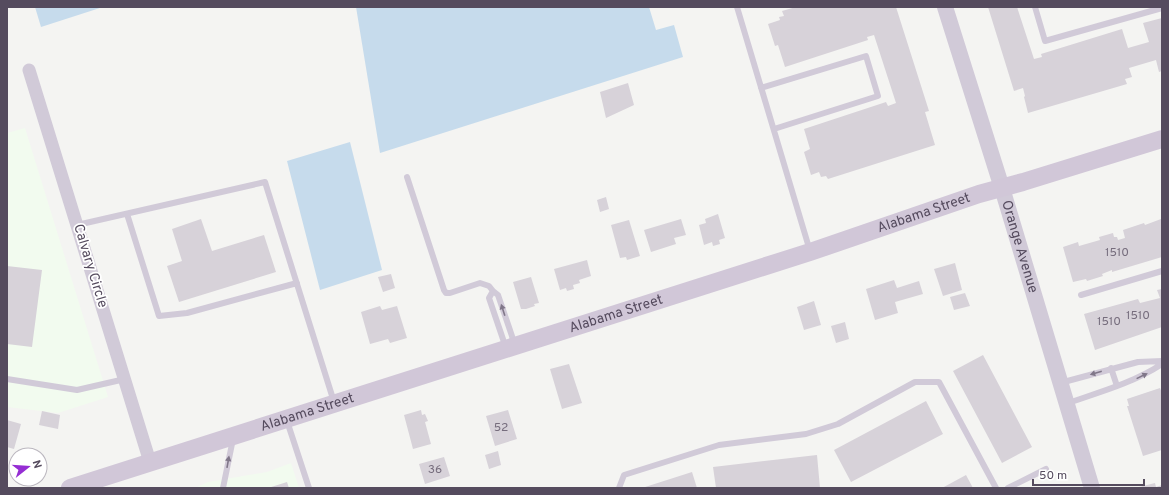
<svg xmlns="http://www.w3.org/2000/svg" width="1169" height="495" viewBox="0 0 1169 495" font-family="Overpass,sans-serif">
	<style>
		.commercial { fill: #f2fbef }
		.green { fill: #c6dbec }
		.building { fill: #d7d2d9 }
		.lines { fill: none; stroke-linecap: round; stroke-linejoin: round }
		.service { stroke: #d1cad8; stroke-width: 6 }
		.minor { stroke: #d1cad8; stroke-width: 13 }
		.tertiary { stroke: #d1cad8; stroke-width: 16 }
		.secondary { stroke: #d1c7d8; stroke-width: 18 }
		.oneway { fill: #807789 }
		.labels { text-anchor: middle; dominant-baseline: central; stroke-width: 3.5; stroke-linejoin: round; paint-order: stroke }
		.number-label { font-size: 12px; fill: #766d7d }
		.street-label { font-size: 14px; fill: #554b5e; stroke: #fff }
	</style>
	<rect width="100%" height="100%" fill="#f4f4f2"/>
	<path class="commercial" d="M25,128L108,397L58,413L7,407V133Z
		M291,463L299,488H195L208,482L267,472Z"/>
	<path class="green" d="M35,7H103L41,27Z
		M356,7H649L656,30L674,25L683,57L380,153Z
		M350,142L382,270L320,290L287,161Z"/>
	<path class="building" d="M796,7H896L929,111L925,112L935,145L828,179L826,176L821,177L819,172L811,175L804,152L810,149L804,129L886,102L888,106L896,103L874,35L867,37L868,40L785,67L778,45L775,46L768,24L780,20L779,17L784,16L782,11Z
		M988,7H1017L1034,59L1042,57L1041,54L1122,29L1128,48L1149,42L1143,23L1162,18V71L1159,72L1156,60L1129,68L1132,77L1125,79L1127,84L1028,113L1024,97L1025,96L1023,88L1014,91Z
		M628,83L634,105L606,118L600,92Z
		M606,197L609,209L600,212L597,200Z
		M718,214L725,238L719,240L720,244L713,246L712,242L704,245L699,225L706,223L705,219Z
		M201,219L212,251L264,235L276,272L179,302L167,266L182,261L172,229Z
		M681,219L686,235L674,238L676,244L651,252L644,230Z
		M1161,219L1162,257L1112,272V270L1102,274L1103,276L1087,281L1086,279L1073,282L1063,247L1078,242L1079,246L1100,240L1099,237L1113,233L1114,237H1117L1118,240L1125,238L1123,230L1144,223L1145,225Z
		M629,220L640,256L627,260L626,257L620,258L611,225Z
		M587,260L591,276L579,280L580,283L573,285L574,289L567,291L566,288L560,290L554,269Z
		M955,263L962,290L943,296L934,269Z
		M7,266L42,270L32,347L7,344Z
		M391,274L395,288L383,292L378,277Z
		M531,277L539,303L534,304L535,306L526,309H521L513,282Z
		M894,280L897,288L919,281L923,294L895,302L898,313L875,320L866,289Z
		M1162,289V327L1095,350L1084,314L1138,299L1140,303L1160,298L1157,290Z
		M965,293L970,306L954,310L950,297Z
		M814,301L821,325L804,330L797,307Z
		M380,306L382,310L397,306L407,338L390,343L388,339L370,344L361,312Z
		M845,322L849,339L836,343L831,326Z
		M983,355L1032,447L1002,463L953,371Z
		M569,364L582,403L562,409L550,369Z
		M1160,388L1162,393V450L1143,456L1127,406H1129L1127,399Z
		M926,401L943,434L851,482L834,450Z
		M421,410L422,415L425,414L428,421L425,422L431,444L413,449L404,415Z
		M508,410L517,439L495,446L486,416Z
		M42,411L60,415L58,429L39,425Z
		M7,420L21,424L14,449L7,447Z
		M498,451L501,465L489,469L485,455Z
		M817,455L820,488H716L713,467Z
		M444,457L450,476L425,484L419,464Z
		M692,472L697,488H642Z
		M966,475L973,488H942Z
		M287,482L289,488H268Z
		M1155,483L1156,487L1162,485V488H1139V487Z"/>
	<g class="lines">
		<path class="service" d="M737,7L810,251
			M1035,7L1045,41L1162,8
			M761,88L866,56L878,96L774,129
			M407,177L444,290L446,293H450L480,283L489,286L493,291
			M127,214L159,316L187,313L297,283
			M77,225L265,182L334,402
			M1081,295L1162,271
			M506,348L489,298L493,291L498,295L515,345
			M1111,368L1117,386
			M7,379L77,390L125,379
			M1060,383L1138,362L1162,361
			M1068,403C1100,392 1133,383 1162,364
			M287,421L309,488
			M223,488L233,439
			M619,488L624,475L719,445L806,434L838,424L915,382H939L996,488
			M1008,488L1046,469"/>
		<path class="minor" d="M29,70L150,462"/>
		<path class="tertiary" id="s1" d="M945,7L1002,188L1092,488"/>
		<path class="secondary" id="s2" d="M70,488L810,252L979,194L1023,182L1162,139"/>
	</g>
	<defs><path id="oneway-solid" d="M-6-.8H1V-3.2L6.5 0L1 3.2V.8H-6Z"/></defs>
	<g class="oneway">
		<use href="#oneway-solid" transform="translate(503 310) rotate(-108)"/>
		<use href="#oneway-solid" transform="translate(1096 373) rotate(164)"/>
		<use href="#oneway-solid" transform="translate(1142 376) rotate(-26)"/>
		<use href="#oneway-solid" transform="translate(228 462) rotate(-80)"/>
	</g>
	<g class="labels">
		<g class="number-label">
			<text x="1117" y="253">1510</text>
			<text x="1138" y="316">1510</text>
			<text x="1109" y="322">1510</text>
			<text x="501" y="428">52</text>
			<text x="435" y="470">36</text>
		</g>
		<g class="street-label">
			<text stroke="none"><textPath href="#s2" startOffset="897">Alabama Street</textPath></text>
			<text stroke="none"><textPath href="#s1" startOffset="251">Orange Avenue</textPath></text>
			<text transform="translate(90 266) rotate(73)">Calvary Circle</text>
			<text stroke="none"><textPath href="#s2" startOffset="573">Alabama Street</textPath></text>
			<text stroke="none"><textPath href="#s2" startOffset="249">Alabama Street</textPath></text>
		</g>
	</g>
	<rect width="1169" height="495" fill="none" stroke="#554b5e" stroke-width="16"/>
	<g transform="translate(28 467) rotate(73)"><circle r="19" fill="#ffffff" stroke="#bbb7bf"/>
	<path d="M0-3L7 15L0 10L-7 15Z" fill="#952dd3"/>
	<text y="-6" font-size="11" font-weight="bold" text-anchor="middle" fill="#554b5e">N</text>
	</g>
	<path d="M1033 479v6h111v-6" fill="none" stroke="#554b5e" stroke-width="2"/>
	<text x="1039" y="479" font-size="12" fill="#554b5e" stroke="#ffffff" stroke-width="3" paint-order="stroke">50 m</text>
</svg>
